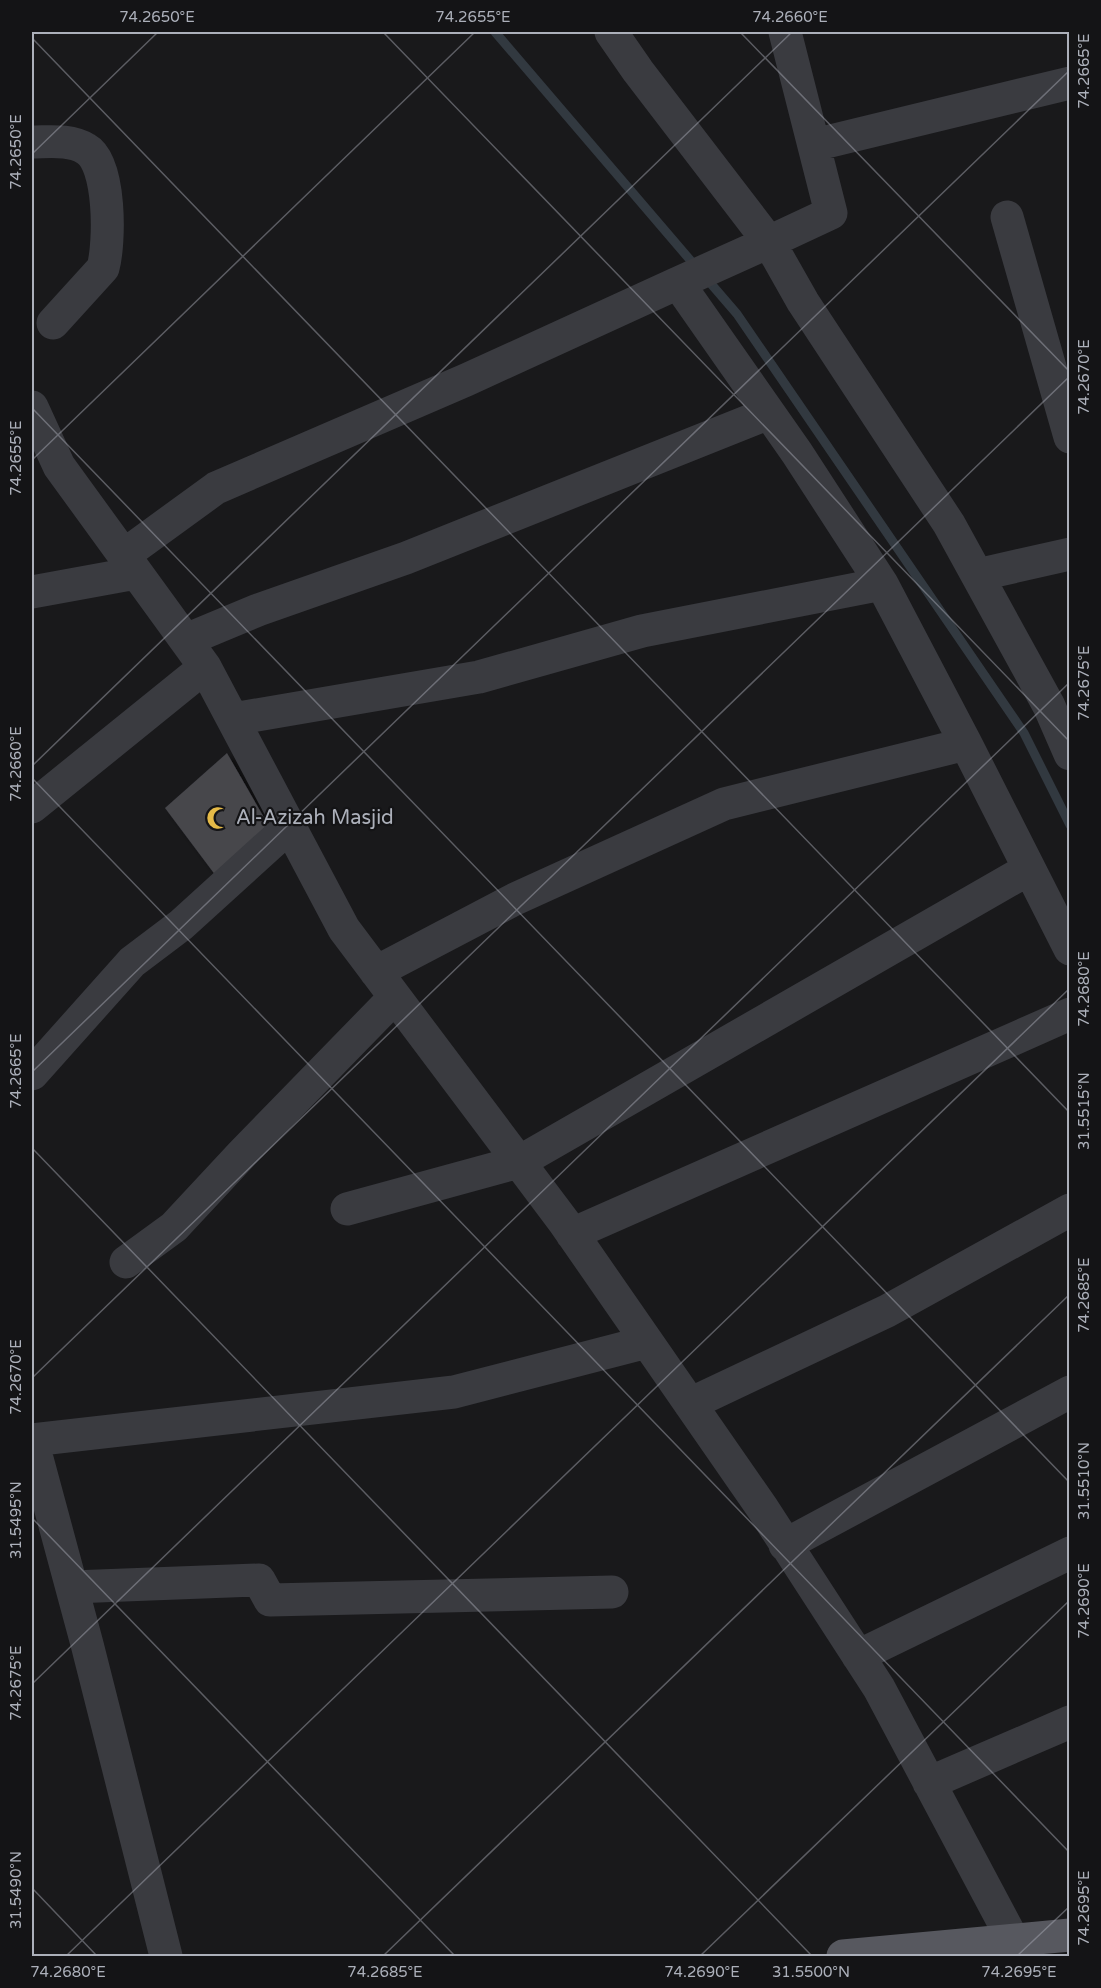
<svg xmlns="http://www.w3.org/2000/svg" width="1101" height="1988" viewBox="0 0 1101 1988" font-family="'Varela Round',sans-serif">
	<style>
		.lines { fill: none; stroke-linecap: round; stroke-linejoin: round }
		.stream { stroke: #323940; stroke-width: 9 }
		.building { fill: #46464b; filter: url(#shadow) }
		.minor { stroke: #3a3b40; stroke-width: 33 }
		.major { stroke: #57585f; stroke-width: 33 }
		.ticks { fill: none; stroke: #acb0ba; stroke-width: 1.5; stroke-opacity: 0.45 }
		.labels { text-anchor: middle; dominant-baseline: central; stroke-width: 4.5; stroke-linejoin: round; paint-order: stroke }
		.poi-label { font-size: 20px; fill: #acb0ba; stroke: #141416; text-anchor: start }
		.neatline { fill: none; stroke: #acb0ba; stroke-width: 2 }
		.ticks-label { font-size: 15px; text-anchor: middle; fill: #acb0ba }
	</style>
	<defs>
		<filter id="shadow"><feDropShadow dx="6" dy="4" stdDeviation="3" flood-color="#0009"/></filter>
	</defs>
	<rect width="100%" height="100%" fill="#19191b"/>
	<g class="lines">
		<path class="stream" d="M495,32L697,268
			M706,278L737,314L1024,733L1070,825"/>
	</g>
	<path class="building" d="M227,753L270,828L219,880L165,808Z"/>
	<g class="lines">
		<path class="minor" d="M611,32L638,71L769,242L831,213L785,32
			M32,142C49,142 70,139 86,149C111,163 110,243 103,268L53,323
			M814,145L1070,83
			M1007,217L1070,437
			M32,407L59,466L205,667L344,929L564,1222L763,1509L879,1688L1013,1940
			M124,555L216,488L466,380L678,283
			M977,575L1070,554
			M32,592L136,573
			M186,640L258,610L406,558L769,413
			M233,719L479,677L642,631L882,584
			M1070,754L1049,706L949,524L803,302L769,242L678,283L797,453L882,584L966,744L1070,949
			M32,807L205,667
			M376,972L515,899L724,804L966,744
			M32,1074L132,962L181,925L290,826
			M347,1209L519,1162L1029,869
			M572,1234L1070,1014
			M126,1262L174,1227L242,1154L395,997
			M690,1404L887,1311L1070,1210
			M32,1440L454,1392L647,1342
			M32,1440L87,1644L166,1956
			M785,1545L1070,1392
			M72,1587L259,1580L270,1600L612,1592
			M858,1656L1070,1553
			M929,1783L1070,1722"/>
		<path class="major" d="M843,1956L1070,1935"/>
	</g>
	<path class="ticks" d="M383,32L1070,742M740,32L1070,372M32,38L1070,1113M32,154L158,32M32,408L1070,1483M32,460L475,32M32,766L792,32M32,778L1070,1853M32,1072L1070,70M32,1148L812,1956M32,1378L1070,376M32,1518L455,1956M32,1684L1070,682M32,1888L97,1956M66,1956L1070,988M383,1956L1070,1294M700,1956L1070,1600M1017,1956L1070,1906"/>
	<defs>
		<g id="mosque-bare" transform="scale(1.8)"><path d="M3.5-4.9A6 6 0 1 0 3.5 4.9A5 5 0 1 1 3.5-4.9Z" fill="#e5ba47" stroke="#141416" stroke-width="2.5" paint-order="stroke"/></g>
	</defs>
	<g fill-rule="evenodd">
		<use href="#mosque-bare" x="218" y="818"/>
	</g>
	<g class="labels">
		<g class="poi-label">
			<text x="236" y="818">Al-Azizah Masjid</text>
		</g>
	</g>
	<rect width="1101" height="1988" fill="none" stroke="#141416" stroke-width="66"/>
	<rect x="33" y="33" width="1035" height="1922" class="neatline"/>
	<g class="ticks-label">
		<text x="157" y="22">74.2650°E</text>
		<text x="473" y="22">74.2655°E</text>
		<text x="790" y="22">74.2660°E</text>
		<text transform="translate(1084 71) rotate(-90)" y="5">74.2665°E</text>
		<text transform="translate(16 152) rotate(-90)" y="5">74.2650°E</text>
		<text transform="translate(1084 377) rotate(-90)" y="5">74.2670°E</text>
		<text transform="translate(16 458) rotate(-90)" y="5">74.2655°E</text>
		<text transform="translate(1084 683) rotate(-90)" y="5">74.2675°E</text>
		<text transform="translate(16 764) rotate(-90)" y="5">74.2660°E</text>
		<text transform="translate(1084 989) rotate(-90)" y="5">74.2680°E</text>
		<text transform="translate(16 1071) rotate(-90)" y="5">74.2665°E</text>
		<text transform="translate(1084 1111) rotate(-90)" y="5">31.5515°N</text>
		<text transform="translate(1084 1295) rotate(-90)" y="5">74.2685°E</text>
		<text transform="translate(16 1377) rotate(-90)" y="5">74.2670°E</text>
		<text transform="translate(1084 1481) rotate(-90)" y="5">31.5510°N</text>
		<text transform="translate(16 1520) rotate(-90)" y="5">31.5495°N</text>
		<text transform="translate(1084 1601) rotate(-90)" y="5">74.2690°E</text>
		<text transform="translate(16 1683) rotate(-90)" y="5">74.2675°E</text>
		<text transform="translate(16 1890) rotate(-90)" y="5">31.5490°N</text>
		<text transform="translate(1084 1908) rotate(-90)" y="5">74.2695°E</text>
		<text x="68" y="1977">74.2680°E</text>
		<text x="385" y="1977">74.2685°E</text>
		<text x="702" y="1977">74.2690°E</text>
		<text x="811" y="1977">31.5500°N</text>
		<text x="1019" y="1977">74.2695°E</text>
	</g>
</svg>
